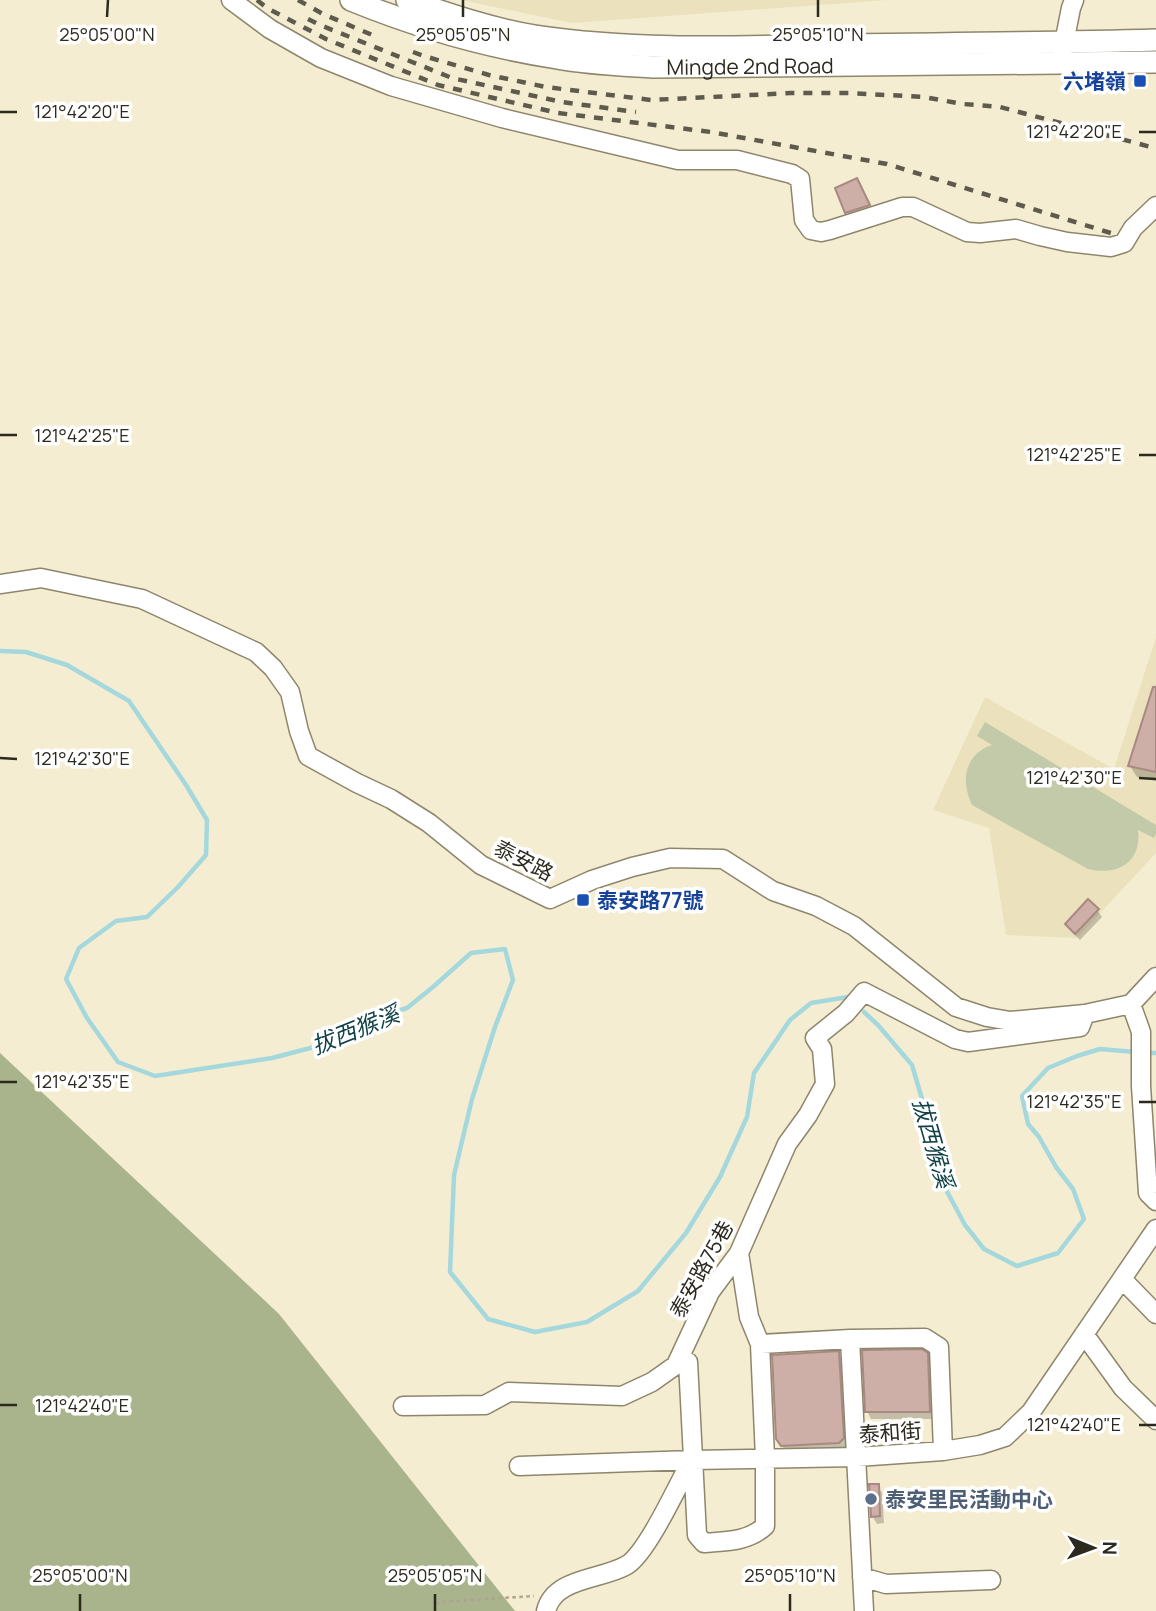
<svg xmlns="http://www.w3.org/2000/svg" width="1156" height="1611" viewBox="0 0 1156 1611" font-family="Manrope,'Noto Sans TC',sans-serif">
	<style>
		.built { fill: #ebe1bd }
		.green { fill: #c2caa9 }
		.forest { fill: #a9b38c }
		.shadow { fill: #0003 }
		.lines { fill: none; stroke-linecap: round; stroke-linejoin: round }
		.stream { stroke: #a4d8dd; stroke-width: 4.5 }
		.building { fill: #ceafa7; stroke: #a78982; stroke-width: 2 }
		.minor-casing { stroke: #8e866c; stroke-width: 21 }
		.major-casing { stroke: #8e866c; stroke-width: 24 }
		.path { stroke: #aca690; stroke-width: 2.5; stroke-dasharray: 3.5 3.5; stroke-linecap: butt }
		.minor { stroke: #fff; stroke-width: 18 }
		.major { stroke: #fff; stroke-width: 21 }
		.rail { stroke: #5f5b4c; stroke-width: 4.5; stroke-dasharray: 9 9; stroke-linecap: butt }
		.ticks { fill: none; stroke: #2c291e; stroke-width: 2.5 }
		.transit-dot { fill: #1a4fb4; stroke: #fff; stroke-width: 2.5 }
		.service-dot { fill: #5c6f8a; stroke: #fff; stroke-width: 2.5 }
		.labels { text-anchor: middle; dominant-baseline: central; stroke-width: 7; stroke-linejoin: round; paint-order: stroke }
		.street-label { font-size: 21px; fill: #2c291e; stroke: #fff }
		.transit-label { font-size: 21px; font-weight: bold; fill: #164399; stroke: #fff; text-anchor: end }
		.service-label { font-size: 21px; font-weight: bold; fill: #4e5e75; stroke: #fff; text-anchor: start }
		.water-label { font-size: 23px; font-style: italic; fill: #114146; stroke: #fff }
		.ticks-label { font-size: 18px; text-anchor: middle; fill: #2c291e; stroke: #fff; stroke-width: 7; stroke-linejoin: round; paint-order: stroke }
	</style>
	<rect width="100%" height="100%" fill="#f5edd1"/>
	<path class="built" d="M461,0H887L572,23Z
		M1156,637V853L1077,938L1006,935L989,828L933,810L985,697L1114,769Z"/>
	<path class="green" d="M985,722L1156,825V834L1154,838L1138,830C1142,863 1117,876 1088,869L972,805C960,780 965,754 992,745L977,736Z"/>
	<path class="forest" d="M0,1053L279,1314L515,1611H0Z"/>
	<path class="shadow" d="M861,187L872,213L851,220L847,212Z
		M1156,684V781L1137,777L1130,766Z
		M1097,910L1102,917L1080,940L1071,931L1067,924Z
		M838,1353L843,1360L847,1446L843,1450L787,1453L778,1440Z
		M927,1355L931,1363L933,1419H871L867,1411Z
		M878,1486L882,1493L884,1523L877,1524L872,1516Z"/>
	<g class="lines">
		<path class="stream" d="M0,651L26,652L67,665L129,701L186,785L207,820L206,855L178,887L147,917L116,921L79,948L66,979L87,1018L118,1062L155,1076L272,1058L318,1046L359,1023L407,1008L433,987L471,953L505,949L513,980L495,1027L472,1099L454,1175L450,1272L488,1319L535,1332L587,1322L638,1291L686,1233L720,1177L747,1117L754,1073L790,1020L811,1003L848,997
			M864,1012L878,1025L912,1065L932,1133L943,1184L965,1225L984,1249L1017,1266L1058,1253L1084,1219L1073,1189L1056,1167L1039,1137L1028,1124L1022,1096L1048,1068L1077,1056L1100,1049L1135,1052
			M1144,1053H1156"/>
	</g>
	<path class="building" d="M857,178L870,205L845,213L835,188Z
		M1153,687H1156V772L1128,766Z
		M1088,899L1099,909L1075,934L1065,924Z
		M922,1349L928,1353L930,1412H865L862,1350Z
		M839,1351L844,1438L839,1443L781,1446L776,1439L772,1355Z
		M869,1484H879L880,1516L871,1517Z"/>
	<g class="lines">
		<g class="minor-casing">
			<path id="minor" d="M231,0L270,29L321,58L391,86L502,118L678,160H737L792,174L800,179L804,220L811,230L821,232L830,230L902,207H913L967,232L980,233L1016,229L1040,236L1067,242L1111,247L1124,243L1133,228L1156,206
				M1062,53L1071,8L1074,0
				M0,584L41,578L142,599L256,652L273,668L290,692L299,731L308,756L357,783L391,799L429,823L481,865L550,899L592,880L632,867L670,858L723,859L773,891L816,906L854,926L956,1007L987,1017L1010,1021L1085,1014L1131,1004L1156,977
				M1131,1004L1141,1032V1086L1148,1193L1156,1201
				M1122,1279L1156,1314
				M1084,1334L1123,1388L1156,1420
				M850,1339L864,1611
				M760,1344L850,1339L925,1338L939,1347L943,1451
				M688,1362L697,1535L704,1543C726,1541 748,1542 765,1526V1458L760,1344L749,1317L739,1253
				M403,1406L485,1405L509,1392L622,1396L652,1382L676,1365L710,1292L739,1253L787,1144L808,1115L825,1084L822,1049L815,1038L846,1013L864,992L955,1039L968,1042L1080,1027L1085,1014
				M519,1466L692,1460L857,1457L943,1451L980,1445L1005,1437L1031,1412L1156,1229
				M862,1577L886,1584L991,1580
				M546,1611C554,1577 602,1580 627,1565C647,1553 678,1485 691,1461"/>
		</g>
		<g class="major-casing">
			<g id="major">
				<path id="s1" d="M351,0C417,27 487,47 557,58C589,64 621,65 653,67L1156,62"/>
				<path d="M407,0C448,14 491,29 535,36C635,51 736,47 837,45C943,44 1050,43 1156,40"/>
			</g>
		</g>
		<path class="path" d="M435,1611L438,1602L534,1596"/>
		<use href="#minor" class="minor"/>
		<use href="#major" class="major"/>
		<path class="rail" d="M257,0L267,8L326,39L438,85L558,113L711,132L887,164L1114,234
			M298,0L323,14L377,37
			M308,19L320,25L452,78L562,102L636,112
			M413,52L424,56L489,75L546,87L651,100L791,93H849L924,97L963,104L1000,107L1151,147"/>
	</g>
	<path class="ticks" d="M107,17L108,0M463,17V0M818,17V0M0,112H17M1139,132H1156M0,435H17M1139,455H1156M0,758L17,759M1139,778L1156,779M0,1082H17M1139,1102H1156M0,1405H17M1139,1425H1156M80,1611V1594M435,1611V1594M790,1611V1594"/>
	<g class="transit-dot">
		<rect x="1133" y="74" width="14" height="14" rx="3.5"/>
		<rect x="576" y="893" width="14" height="14" rx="3.5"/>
	</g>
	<circle class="service-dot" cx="871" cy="1499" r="7"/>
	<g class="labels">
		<g class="street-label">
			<text stroke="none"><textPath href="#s1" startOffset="408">Mingde 2nd Road</textPath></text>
			<text transform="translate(524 860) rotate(27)">泰安路</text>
			<text transform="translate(701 1269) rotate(-61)">泰安路75巷</text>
			<text transform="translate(890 1432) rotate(-4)">泰和街</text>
		</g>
		<g class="transit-label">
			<text x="1126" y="81">六堵嶺</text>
			<text x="597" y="900" text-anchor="start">泰安路77號</text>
		</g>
		<g class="service-label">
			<text x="885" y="1499">泰安里民活動中心</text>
		</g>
		<g class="water-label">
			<text transform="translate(355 1029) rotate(-22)">拔西猴溪</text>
			<text transform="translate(934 1143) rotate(74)">拔西猴溪</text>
		</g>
	</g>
	<g class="ticks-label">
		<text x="107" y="41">25°05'00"N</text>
		<text x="463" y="41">25°05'05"N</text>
		<text x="818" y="41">25°05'10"N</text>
		<text x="82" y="118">121°42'20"E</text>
		<text x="1074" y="138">121°42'20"E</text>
		<text x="82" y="442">121°42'25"E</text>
		<text x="1074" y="461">121°42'25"E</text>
		<text x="82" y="765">121°42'30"E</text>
		<text x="1074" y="784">121°42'30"E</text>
		<text x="82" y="1088">121°42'35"E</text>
		<text x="1074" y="1108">121°42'35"E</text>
		<text x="82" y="1412">121°42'40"E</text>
		<text x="1074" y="1431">121°42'40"E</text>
		<text x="80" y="1582">25°05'00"N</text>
		<text x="435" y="1582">25°05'05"N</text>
		<text x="790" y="1582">25°05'10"N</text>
	</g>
	<g transform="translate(1093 1548) rotate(91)" stroke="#ffffff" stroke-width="5" paint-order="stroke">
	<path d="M0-5L12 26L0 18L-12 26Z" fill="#2c291e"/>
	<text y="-10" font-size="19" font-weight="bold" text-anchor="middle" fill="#2c291e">N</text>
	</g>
</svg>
